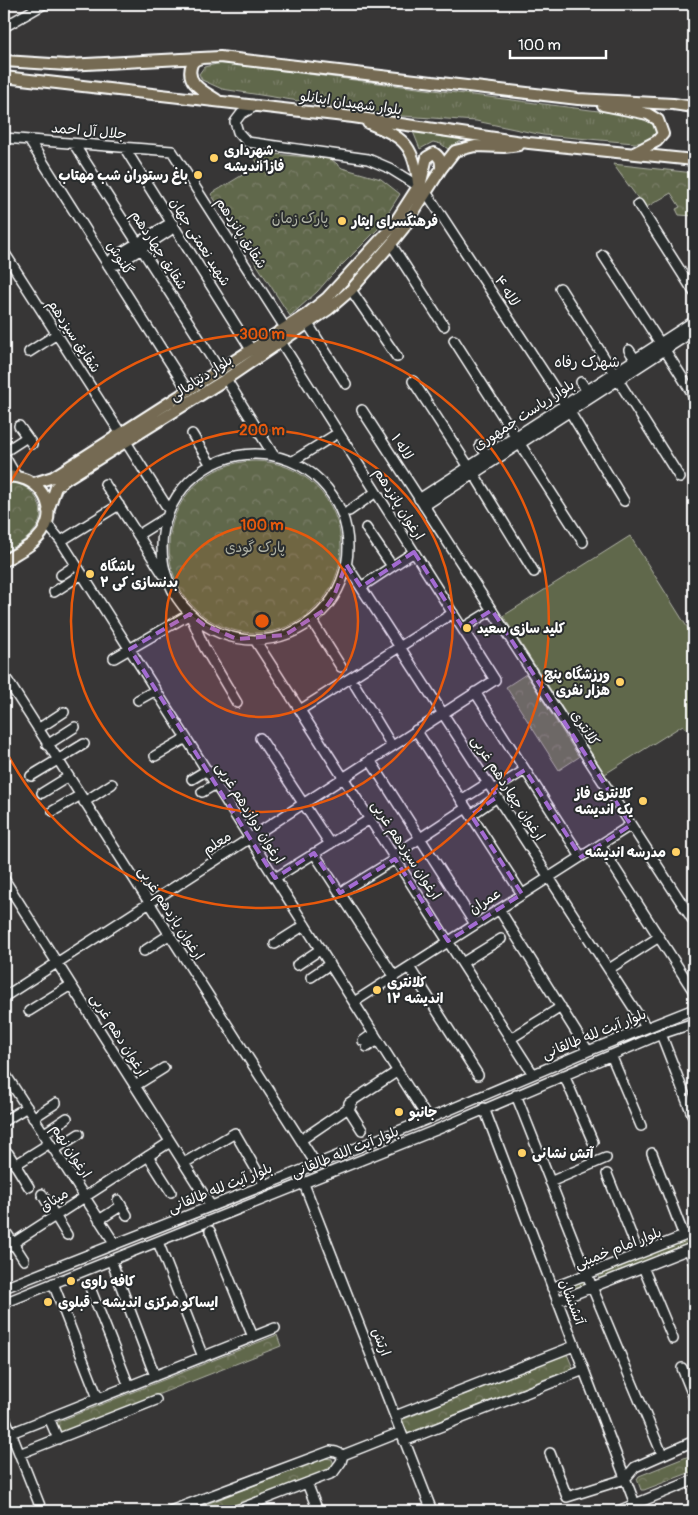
<svg xmlns="http://www.w3.org/2000/svg" width="698" height="1515" viewBox="0 0 698 1515" font-family="Pangolin,'Playpen Sans Arabic',sans-serif">
	<style>
		.grass { fill: url(#grass-tufts); stroke: #b0b3a6 }
		.park { fill: url(#park-crowns); stroke: #b0b3a6 }
		.pitch { fill: #61674c; stroke: #b0b3a6 }
		.lines { fill: none; stroke-linecap: round; stroke-linejoin: round }
		.minor-casing { stroke: #fff; stroke-width: 12 }
		.major-casing { stroke: #fff; stroke-width: 14 }
		.minor { stroke: #2a2d2e; stroke-width: 9 }
		.major { stroke: #746b52; stroke-width: 10 }
		.marked { fill: #a36bd2; fill-opacity: 0.2; stroke: #a36bd2; stroke-width: 4; stroke-dasharray: 10 6; stroke-linejoin: round }
		.ring { fill: none; stroke: #e8590c; stroke-width: 2.5 }
		.poi-dot { fill: #ffd166; stroke: #2a2d2e; stroke-width: 2 }
		.labels { text-anchor: middle; dominant-baseline: central; stroke-width: 4; stroke-linejoin: round; paint-order: stroke }
		.street-label { font-size: 14px; fill: #fff; stroke: #2a2d2e }
		.poi-label { font-size: 14px; font-weight: bold; fill: #fff; stroke: #2a2d2e; text-anchor: start }
		.park-label { font-size: 14px; fill: #b0b3a6; stroke: #2a2d2e }
		.neighbourhood-label { font-size: 15px; fill: #fff; stroke: #2a2d2e }
		.centre { fill: #e8590c; stroke: #2a2d2e; stroke-width: 2.5 }
		.ring-label { font-size: 15px; text-anchor: middle; font-weight: bold; fill: #e8590c; stroke: #2a2d2e; stroke-width: 4; stroke-linejoin: round; paint-order: stroke }
	</style>
	<defs>
		<pattern id="grass-tufts" width="24" height="20" patternUnits="userSpaceOnUse" patternTransform="scale(1.25)"><rect width="24" height="20" fill="#61674c"/><path d="M3 7l-1-3M5 7V3M7 7l1-3M15 17l-1-3M17 17v-4M19 17l1-3" fill="none" stroke="#797e67"/></pattern>
		<pattern id="park-crowns" width="20" height="18" patternUnits="userSpaceOnUse" patternTransform="scale(1.25)"><rect width="20" height="18" fill="#61674c"/><path d="M2 6a3 3 0 1 1 6 0M12 15a3 3 0 1 1 6 0" fill="none" stroke="#797e67"/></pattern>
	</defs>
	<rect width="100%" height="100%" fill="#373636"/>
	<filter id="ink" filterUnits="userSpaceOnUse"><feTurbulence type="fractalNoise" baseFrequency=".02" numOctaves="2"/><feDisplacementMap in="SourceGraphic" scale="10" xChannelSelector="R" yChannelSelector="G"/><feConvolveMatrix kernelMatrix="1 2 1 2 8 2 1 2 1" color-interpolation-filters="sRGB"/></filter>
	<g filter="url(#ink)">
		<path class="grass" d="M221,63L630,115L649,122L660,128L658,135L646,143H634L543,135L476,121L388,115L222,89L202,80L199,74L204,67Z
			M412,129L469,136L448,149L441,144L433,142L420,149Z
			M694,1235V1244L600,1280L598,1276L599,1273Z
			M583,1280L587,1283L586,1285L566,1293L563,1292V1287Z"/>
		<path class="park" d="M250,152L331,159L342,168L381,179L400,194L378,229L330,277L317,292L290,316L211,194L259,165Z
			M613,164L694,173V216L679,215L676,209L680,207L671,193L645,208Z
			M169 547a86 86 0 1 1 172 0a86 86 0 1 1-172 0Z
			M15,483C37,488 50,514 33,532C26,541 13,547 4,553V484Z
			M526,674L579,757L559,770L506,687Z
			M277,1335L281,1346L61,1433L57,1432L55,1425L57,1422Z
			M567,1354L573,1368L404,1435L399,1421Z
			M694,1454V1471L644,1490H641L637,1479L639,1476Z
			M324,1458L332,1459L334,1465L331,1470L226,1511H189Z"/>
		<path class="pitch" d="M630,536L694,638V725L687,730L683,725L605,774L503,616Z"/>
		<g class="lines">
			<g class="minor-casing">
				<path id="minor" d="M4,27L44,4
					M257,105L241,114L235,122L238,132L247,142L368,159L389,168L418,186
					M4,138L172,151L286,329
					M29,140L188,391
					M74,144L220,371
					M124,147L252,351
					M426,192L570,412L624,501
					M638,204L694,292
					M169,224H173L169,231L118,264L108,265L114,257Z
					M391,244L444,326
					M4,252L121,434
					M603,255L660,343
					M560,288L614,373
					M351,290L397,357
					M308,324L346,384
					M454,340L516,437
					M629,350L635,359
					M665,350L694,396
					M29,352L57,334
					M226,379L274,456
					M618,380L680,478
					M413,381L469,467
					M581,382L587,391
					M362,410L694,922
					M19,426L32,444
					M192,434L211,465
					M126,442L169,510
					M520,444L583,542
					M480,445L487,455
					M4,452L27,437
					M162 547a93 93 0 1 1 186 0a93 93 0 1 1-186 0Z
					M4,455L16,476
					M293,461L338,433
					M474,474L534,572
					M105,484L163,574
					M419,499L694,321
					M424,506L694,331
					M349,511L376,492
					M47,524L61,541L428,1119
					M366,528L392,566
					M138,535L167,517
					M61,541L119,505
					M346,564L646,1027
					M61,575L76,565
					M361,587L414,552
					M54,592L82,574
					M312,621L341,667
					M463,628L492,610
					M255,640L533,1074
					M114,658L190,614L204,647L237,703
					M4,675L316,1164
					M355,685L392,746
					M475,692L581,857
					M138,700L156,690
					M300,710L453,613
					M38,729L64,712
					M416,730L522,894
					M260,738L330,844
					M47,745L75,727
					M155,756L186,738
					M370,760L475,924
					M31,776L84,744
					M192,779L207,770
					M493,790L525,770
					M202,792L216,784
					M42,793L68,777
					M461,800L488,783
					M84,802L112,784
					M53,811L79,796
					M471,815L497,797
					M600,845L694,992
					M314,853L394,976
					M393,856L466,808
					M275,878L370,819
					M4,879L211,1206
					M340,893L395,859
					M499,909L588,1051
					M275,944L305,925
					M144,951L169,935
					M462,963L501,939
					M297,965L321,949
					M409,967L478,1075
					M609,969L659,937
					M311,977L330,964
					M4,997L495,680L281,342
					M354,1002L631,825
					M29,1011L71,985
					M661,1034L694,1119
					M510,1039L561,1007
					M363,1041L374,1033
					M367,1047L378,1040
					M611,1055L641,1126
					M4,1072L115,1244
					M564,1075L593,1142
					M135,1086L164,1068
					M516,1095L592,1287L662,1454
					M348,1108L362,1130
					M484,1108L635,1504
					M33,1118L56,1103
					M4,1121L27,1107
					M43,1134L67,1118
					M301,1140L351,1106L349,1103L398,1071
					M54,1150L79,1134
					M8,1153L29,1187
					M652,1153L684,1236
					M148,1156L171,1192
					M184,1163L235,1133L265,1185
					M15,1165L50,1143
					M607,1174L639,1254
					M550,1182L606,1158
					M304,1184L432,1511
					M42,1194L67,1235
					M118,1200L127,1215
					M99,1220L121,1206
					M4,1229L24,1260
					M210,1231L253,1337
					M158,1242L203,1357
					M4,1249L170,1142
					M689,1249L694,1264
					M111,1260L155,1376
					M643,1267L673,1339
					M53,1283L98,1398
					M89,1285L129,1386
					M4,1288L265,1185L428,1119L588,1051L694,1009
					M552,1288L694,1232
					M557,1301L694,1247
					M4,1303L436,1130L661,1034L694,1023
					M682,1368L694,1398
					M4,1415L42,1511
					M395,1416L574,1346
					M49,1418L58,1439
					M11,1433L275,1328
					M404,1441L584,1370
					M550,1453L567,1497L625,1479L635,1467L694,1441
					M19,1454L156,1400
					M343,1455L401,1432
					M307,1483L318,1511
					M170,1511L330,1451L336,1452L343,1455L341,1462L333,1473L234,1511
					M618,1511L694,1480"/>
			</g>
			<g class="major-casing">
				<path id="major" d="M202,58C197,59 194,60 192,64C184,83 205,92 217,100
					M4,61L67,65L220,57L578,99L673,104L694,107
					M4,77L353,117L529,143L694,160
					M603,105L648,114L658,120L663,134L657,141L634,153
					M368,123C402,137 414,143 418,183
					M4,477C36,472 61,505 42,533C33,546 16,553 4,561
					M34,483L53,477L307,314L327,298L392,227L421,182L427,157L434,153C441,158 441,161 441,169
					M48,511L56,487L66,479L226,379L329,309L351,290L391,244L403,229L441,169L455,151L475,146L504,147L519,145"/>
			</g>
			<use href="#minor" class="minor"/>
			<use href="#major" class="major"/>
		</g>
	</g>
	<path class="marked" d="M414,552L463,628L492,610L631,825L581,857L525,770L493,790L497,797L471,815L522,894L448,941L395,859L340,893L314,853L275,878L130,649L190,614L204,625L237,639L285,635L324,610L334,596L346,564L361,587Z"/>
	<circle cx="262" cy="621" r="96" fill="#e8590c" fill-opacity=".12"/>
	<g class="ring">
		<circle cx="262" cy="621" r="96"/>
		<circle cx="262" cy="621" r="191"/>
		<path d="M4 495A287 287 0 1 1 4 747"/>
	</g>
	<g class="poi-dot">
		<circle cx="214" cy="158" r="5"/>
		<circle cx="198" cy="175" r="5"/>
		<circle cx="342" cy="221" r="5"/>
		<circle cx="90" cy="574" r="5"/>
		<circle cx="467" cy="628" r="5"/>
		<circle cx="620" cy="682" r="5"/>
		<circle cx="643" cy="801" r="5"/>
		<circle cx="676" cy="852" r="5"/>
		<circle cx="377" cy="990" r="5"/>
		<circle cx="399" cy="1112" r="5"/>
		<circle cx="522" cy="1153" r="5"/>
		<circle cx="71" cy="1281" r="5"/>
		<circle cx="48" cy="1302" r="5"/>
	</g>
	<g class="labels">
		<g class="street-label">
			<text transform="translate(351 103) rotate(8)">بلوار شهیدان اینانلو</text>
			<text transform="translate(89 131) rotate(5)">جلال آل احمد</text>
			<text transform="translate(241 233) rotate(57)">شقایق پانزدهم</text>
			<text transform="translate(200 242) rotate(58)">شهید نعمتی جهان</text>
			<text transform="translate(159 250) rotate(57)">شقایق چهاردهم</text>
			<text transform="translate(120 258) rotate(58)">گلنوش</text>
			<text transform="translate(507 291) rotate(57)">لاله ۴</text>
			<text transform="translate(74 336) rotate(57)">شقایق سیزدهم</text>
			<text transform="translate(201 378) rotate(-33)">بلوار دنیامالی</text>
			<text transform="translate(524 415) rotate(-33)">بلوار ریاست جمهوری</text>
			<text transform="translate(402 447) rotate(57)">لاله ۱</text>
			<text transform="translate(399 504) rotate(58)">ارغوان پانزدهم</text>
			<text transform="translate(585 728) rotate(57)">کلانتری</text>
			<text transform="translate(508 788) rotate(57)">ارغوان چهاردهم غربی</text>
			<text transform="translate(250 813) rotate(58)">ارغوان دوازدهم غربی</text>
			<text transform="translate(217 843) rotate(-33)">معلم</text>
			<text transform="translate(406 850) rotate(57)">ارغوان سیزدهم غربی</text>
			<text transform="translate(485 901) rotate(-33)">عمران</text>
			<text transform="translate(171 913) rotate(57)">ارغوان یازدهم غربی</text>
			<text transform="translate(594 1034) rotate(-22)">بلوار آیت لله طالقانی</text>
			<text transform="translate(119 1035) rotate(58)">ارغوان دهم غربی</text>
			<text transform="translate(71 1151) rotate(57)">ارغوان نهم</text>
			<text transform="translate(345 1152) rotate(-22)">بلوار آیت الله طالقانی</text>
			<text transform="translate(220 1188) rotate(-22)">بلوار آیت لله طالقانی</text>
			<text transform="translate(54 1200) rotate(-33)">میثاق</text>
			<text transform="translate(618 1248) rotate(-21)">بلوار امام خمینی</text>
			<text transform="translate(572 1302) rotate(69)">آتشنشان</text>
			<text transform="translate(381 1342) rotate(69)">ارتش</text>
		</g>
		<g class="poi-label">
			<text x="224" y="150">شهرداری<tspan x="224" dy="16">فاز1اندیشه</tspan></text>
			<text x="188" y="175" text-anchor="end">باغ رستوران شب مهتاب</text>
			<text x="352" y="221">فرهنگسرای ایثار</text>
			<text x="100" y="566">باشگاه<tspan x="100" dy="16">بدنسازی کی ۲</tspan></text>
			<text x="477" y="628">کلید سازی سعید</text>
			<text x="610" y="674" text-anchor="end">ورزشگاه پنج<tspan x="610" dy="16">هزار نفری</tspan></text>
			<text x="633" y="793" text-anchor="end">کلانتری فاز<tspan x="633" dy="16">یک اندیشه</tspan></text>
			<text x="666" y="852" text-anchor="end">مدرسه اندیشه</text>
			<text x="387" y="982">کلانتری<tspan x="387" dy="16">۱۲ اندیشه</tspan></text>
			<text x="409" y="1112">جانبو</text>
			<text x="532" y="1153">آتش نشانی</text>
			<text x="81" y="1281">کافه راوی</text>
			<text x="58" y="1302">ایساکو مرکزی اندیشه - قبلوی</text>
		</g>
		<g class="park-label">
			<text x="300" y="218">پارک زمان</text>
			<text x="255" y="547">پارک گودی</text>
		</g>
		<g class="neighbourhood-label">
			<text x="587" y="362">شهرک رفاه</text>
		</g>
	</g>
	<circle cx="262" cy="621" r="8" class="centre"/>
	<g class="ring-label">
		<text x="262" y="339">300 m</text>
		<text x="262" y="435">200 m</text>
		<text x="262" y="530">100 m</text>
	</g>
	<rect width="698" height="1515" fill="none" stroke="#2a2d2e" stroke-width="20"/>
	<rect x="10" y="10" width="678" height="1495" fill="none" stroke="#fff" stroke-width="2" filter="url(#ink)"/>
	<path d="M510 50v8h96v-8" fill="none" stroke="#ffffff" stroke-width="2.5"/>
	<text x="518" y="50" font-size="15" fill="#ffffff" stroke="#2a2d2e" stroke-width="4" paint-order="stroke">100 m</text>
</svg>
